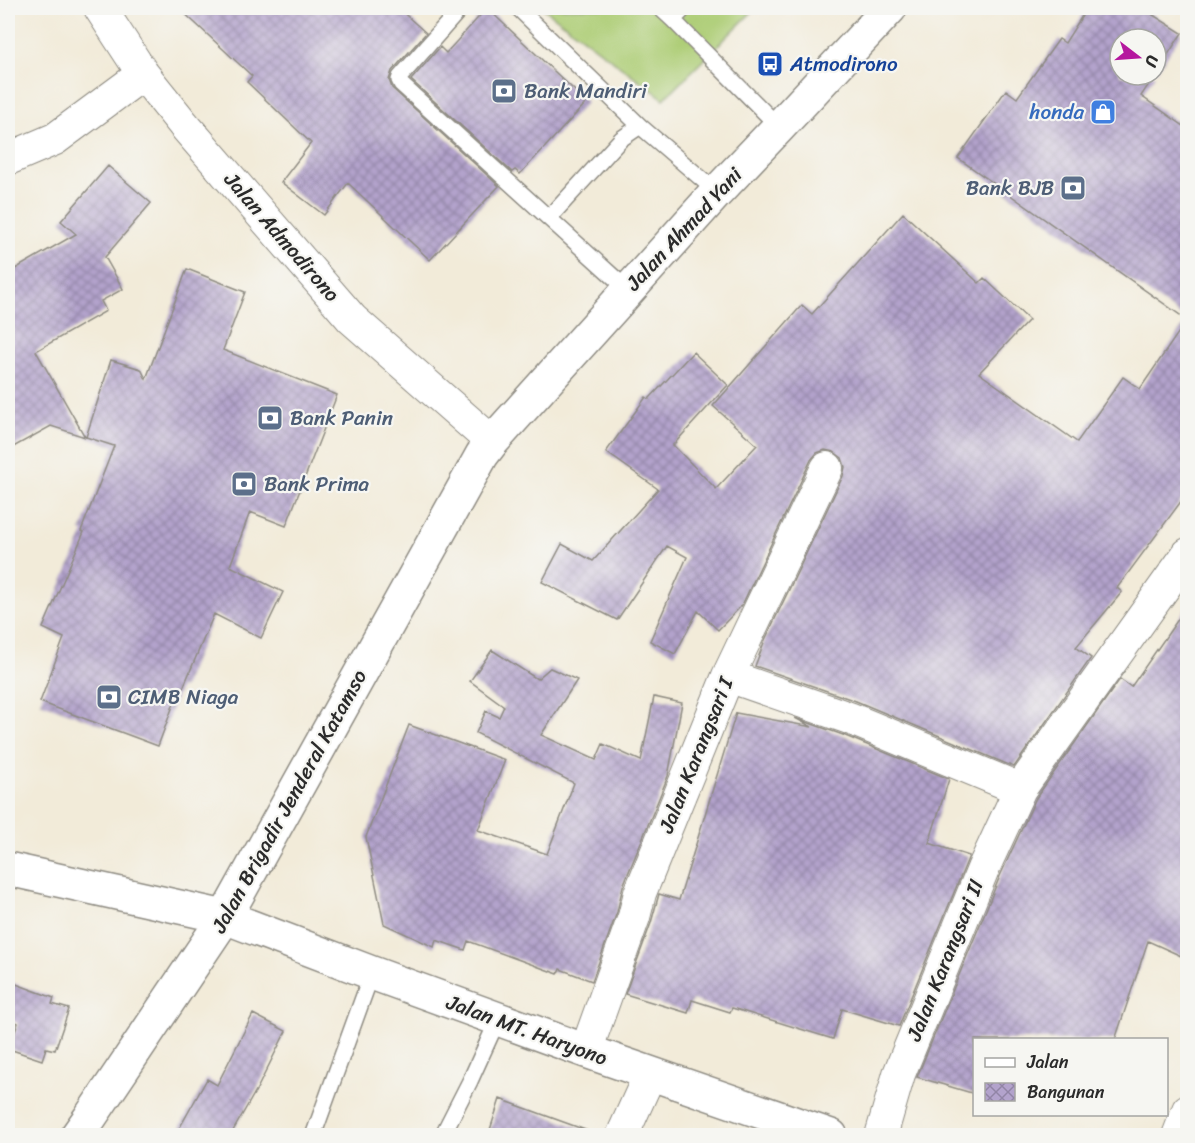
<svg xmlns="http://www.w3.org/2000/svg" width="1195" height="1143" viewBox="0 0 1195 1143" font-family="Sriracha,sans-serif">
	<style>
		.grass { fill: #adcd76; stroke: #6c7c50; stroke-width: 1.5 }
		.building { fill: url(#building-cross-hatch) }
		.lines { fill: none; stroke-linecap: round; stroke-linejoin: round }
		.service-casing { stroke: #8e8b82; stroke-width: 18 }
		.minor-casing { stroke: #8e8b82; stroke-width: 34 }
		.primary-casing { stroke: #8e8b82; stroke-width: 36 }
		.service { stroke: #fff; stroke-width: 15 }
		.minor { stroke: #fff; stroke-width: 32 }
		.primary { stroke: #fff; stroke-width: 33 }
		.labels { text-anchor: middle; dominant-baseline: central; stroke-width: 4.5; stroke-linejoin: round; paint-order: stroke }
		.transit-label { font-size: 21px; fill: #164399; stroke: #f6f6f2; text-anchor: start }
		.service-label { font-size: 21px; fill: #4e5e75; stroke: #f6f6f2; text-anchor: start }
		.shop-label { font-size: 21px; fill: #366cbe; stroke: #f6f6f2; text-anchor: end }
		.street-label { font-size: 21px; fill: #2b2b2b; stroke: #f6f6f2 }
	</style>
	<defs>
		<pattern id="building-cross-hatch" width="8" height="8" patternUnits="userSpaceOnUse" patternTransform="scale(1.5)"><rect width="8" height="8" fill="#b3a3cc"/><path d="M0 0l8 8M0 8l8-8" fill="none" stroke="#9285a6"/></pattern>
	</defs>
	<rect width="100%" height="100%" fill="#f6f6f2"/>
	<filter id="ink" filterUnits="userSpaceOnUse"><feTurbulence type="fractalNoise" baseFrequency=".0167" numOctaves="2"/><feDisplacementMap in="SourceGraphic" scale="12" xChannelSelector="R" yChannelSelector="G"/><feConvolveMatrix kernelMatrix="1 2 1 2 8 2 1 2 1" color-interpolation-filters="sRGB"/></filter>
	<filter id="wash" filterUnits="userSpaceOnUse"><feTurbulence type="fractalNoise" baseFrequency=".008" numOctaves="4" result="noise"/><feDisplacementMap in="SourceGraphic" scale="24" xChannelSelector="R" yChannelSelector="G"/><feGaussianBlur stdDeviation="1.35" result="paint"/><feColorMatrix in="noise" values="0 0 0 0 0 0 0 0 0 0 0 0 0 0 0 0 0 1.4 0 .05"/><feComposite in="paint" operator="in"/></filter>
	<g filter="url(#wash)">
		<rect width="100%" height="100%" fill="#f2ebd9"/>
		<path class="grass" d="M543,8H756L664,99Z"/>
		<g id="blocks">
			<path class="building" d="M179,8H398L426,33L392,71L389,80L392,88L499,186L430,260L348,183L324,215L281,182L311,143L247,82L252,76Z
				M487,8L587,102L520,174L515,170L512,172L411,80L440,47L446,53Z
				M1087,8H1142L1182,33L1156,73V39H1120V75H1155L1141,96L1188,129V492L1117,588L1122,592L1076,647L1091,658L1014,767L856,701L755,666L765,640L843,476L845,467L842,458L834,452L825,450L817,453L811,460L742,605L718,630L698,611L675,654L650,641L687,557L667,546L617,620L542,582L562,544L593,561L658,489L606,452L646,397L649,399L693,352L728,385L673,445L716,489L757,445L713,406L802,305L812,314L903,213L979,283L984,278L1029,320L979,373L1077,442L1123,377L1140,389L1187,320L958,158L1006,90L1017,98L1059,39L1065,43Z
				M108,166L151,203L105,257L123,289L101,301L106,311L36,351L85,437L51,426L8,450V273L76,234L61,221Z
				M187,269L245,292L223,350L337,395L286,526L250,512L230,566L283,592L261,638L214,614L183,688L180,687L158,746L40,702L64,638L43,628L84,532L81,531L114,446L86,437L111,360L141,369L146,379Z
				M1188,605V959L1148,941L1115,1040H975V1094L917,1077L1000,876L1036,798L1120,679L1131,687Z
				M492,650L537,679L550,668L577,680L541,735L596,760L603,744L641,761L654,697L682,703L668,776L623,886L617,912L592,981L560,969L558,974L468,941L465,950L436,940L434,947L384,924L366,837L409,725L505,760L478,830L547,854L574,783L476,733L486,711L499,717L504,706L470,681Z
				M736,713L812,727L795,718L843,735L949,779L929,843L969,856L899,1026L842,1009L833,1039L732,1008L730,1012L692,1000L688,1013L625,994L651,923L659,894L679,900Z
				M8,981L54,998L52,1004L69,1009L55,1050L46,1048L42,1060L9,1049L18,1023L8,1019Z
				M253,1014L286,1031L258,1087L230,1136H175L207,1079L217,1085Z
				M500,1099L591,1132L590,1136H488Z"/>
		</g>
	</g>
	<g filter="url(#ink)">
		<use href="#blocks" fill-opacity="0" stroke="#8e8b82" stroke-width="1.5"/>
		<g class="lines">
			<g class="service-casing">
				<path id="service" d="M461,8L400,77L399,80L401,84L628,290
					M518,8L640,126
					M660,8L673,20
					M685,8L673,20L779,127
					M549,218L621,139L640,126L717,192
					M313,1136L372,973
					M442,1136L470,1081L498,1019"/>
			</g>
			<g class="minor-casing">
				<path id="minor" d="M100,8L143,74L184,125L352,319L492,442
					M8,159L55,139L143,74
					M728,676L849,718L1020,789
					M586,1051L634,917L640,893L728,676L827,468
					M622,1136L650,1074
					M881,1136L899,1074L983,869L1020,789L1188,554
					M1178,1136L1188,1110"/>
			</g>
			<g class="primary-casing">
				<path id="primary" d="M8,869L225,917L372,973L586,1051L831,1136
					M77,1136L89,1119L225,917L482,455L492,442L717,192L779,127L890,8"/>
			</g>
			<use href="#service" class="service"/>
			<use href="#minor" class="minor"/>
			<use href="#primary" class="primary"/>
		</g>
	</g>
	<defs>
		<g id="bus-square" transform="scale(1.35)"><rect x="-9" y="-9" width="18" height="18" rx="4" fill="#1a4fb4" stroke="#f6f6f2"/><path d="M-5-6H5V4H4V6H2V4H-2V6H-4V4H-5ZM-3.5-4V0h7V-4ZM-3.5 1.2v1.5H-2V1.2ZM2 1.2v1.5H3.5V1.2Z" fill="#fff"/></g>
		<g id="bank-square" transform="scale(1.35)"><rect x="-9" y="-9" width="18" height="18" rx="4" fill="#5c6f8a" stroke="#f6f6f2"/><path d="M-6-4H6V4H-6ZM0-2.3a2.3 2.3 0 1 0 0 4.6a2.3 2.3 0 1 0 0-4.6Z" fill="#fff"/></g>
		<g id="shop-square" transform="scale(1.35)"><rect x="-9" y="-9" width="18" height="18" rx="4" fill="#3f7fe0" stroke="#f6f6f2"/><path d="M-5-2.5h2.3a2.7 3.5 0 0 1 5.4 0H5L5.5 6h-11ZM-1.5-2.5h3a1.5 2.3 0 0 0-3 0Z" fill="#fff"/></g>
	</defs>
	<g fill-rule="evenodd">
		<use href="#bus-square" x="770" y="64"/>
		<use href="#bank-square" x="504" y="91"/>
		<use href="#shop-square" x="1103" y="112"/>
		<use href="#bank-square" x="1073" y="188"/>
		<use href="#bank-square" x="270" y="418"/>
		<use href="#bank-square" x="244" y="484"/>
		<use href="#bank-square" x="109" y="697"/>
	</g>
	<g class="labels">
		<g class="transit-label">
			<text x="790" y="64">Atmodirono</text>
		</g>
		<g class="service-label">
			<text x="524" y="91">Bank Mandiri</text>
			<text x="1054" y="188" text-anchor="end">Bank BJB</text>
			<text x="290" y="418">Bank Panin</text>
			<text x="264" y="484">Bank Prima</text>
			<text x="128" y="697">CIMB Niaga</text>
		</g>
		<g class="shop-label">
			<text x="1084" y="112">honda</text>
		</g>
		<g class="street-label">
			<text transform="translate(684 229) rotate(-47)">Jalan Ahmad Yani</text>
			<text transform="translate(282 237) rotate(49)">Jalan Admodirono</text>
			<text transform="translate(696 755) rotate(-68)">Jalan Karangsari I</text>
			<text transform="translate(289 801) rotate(-61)">Jalan Brigadir Jenderal Katamso</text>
			<text transform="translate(945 960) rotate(-68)">Jalan Karangsari II</text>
			<text transform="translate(527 1030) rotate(20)">Jalan MT. Haryono</text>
		</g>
	</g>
	<rect width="1195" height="1143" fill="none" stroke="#f6f6f2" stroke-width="30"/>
	<rect x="973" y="1038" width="195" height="78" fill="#f6f6f2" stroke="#a5a5a2" stroke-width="1.5"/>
	<rect x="985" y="1058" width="30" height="9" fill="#ffffff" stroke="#a5a5a2" stroke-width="1.5"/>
	<text x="1027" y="1068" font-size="18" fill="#2b2b2b">Jalan</text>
	<rect x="985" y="1083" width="30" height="18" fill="url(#building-cross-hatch)" stroke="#a5a5a2" stroke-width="1.5"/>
	<text x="1027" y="1098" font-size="18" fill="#2b2b2b">Bangunan</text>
	<g transform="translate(1138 57) rotate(107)"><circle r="28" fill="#f6f6f2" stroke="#a5a5a2" stroke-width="1.5"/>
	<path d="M0-4.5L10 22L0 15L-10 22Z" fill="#b5179e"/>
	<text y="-9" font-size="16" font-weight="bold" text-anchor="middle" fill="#2b2b2b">U</text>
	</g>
</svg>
